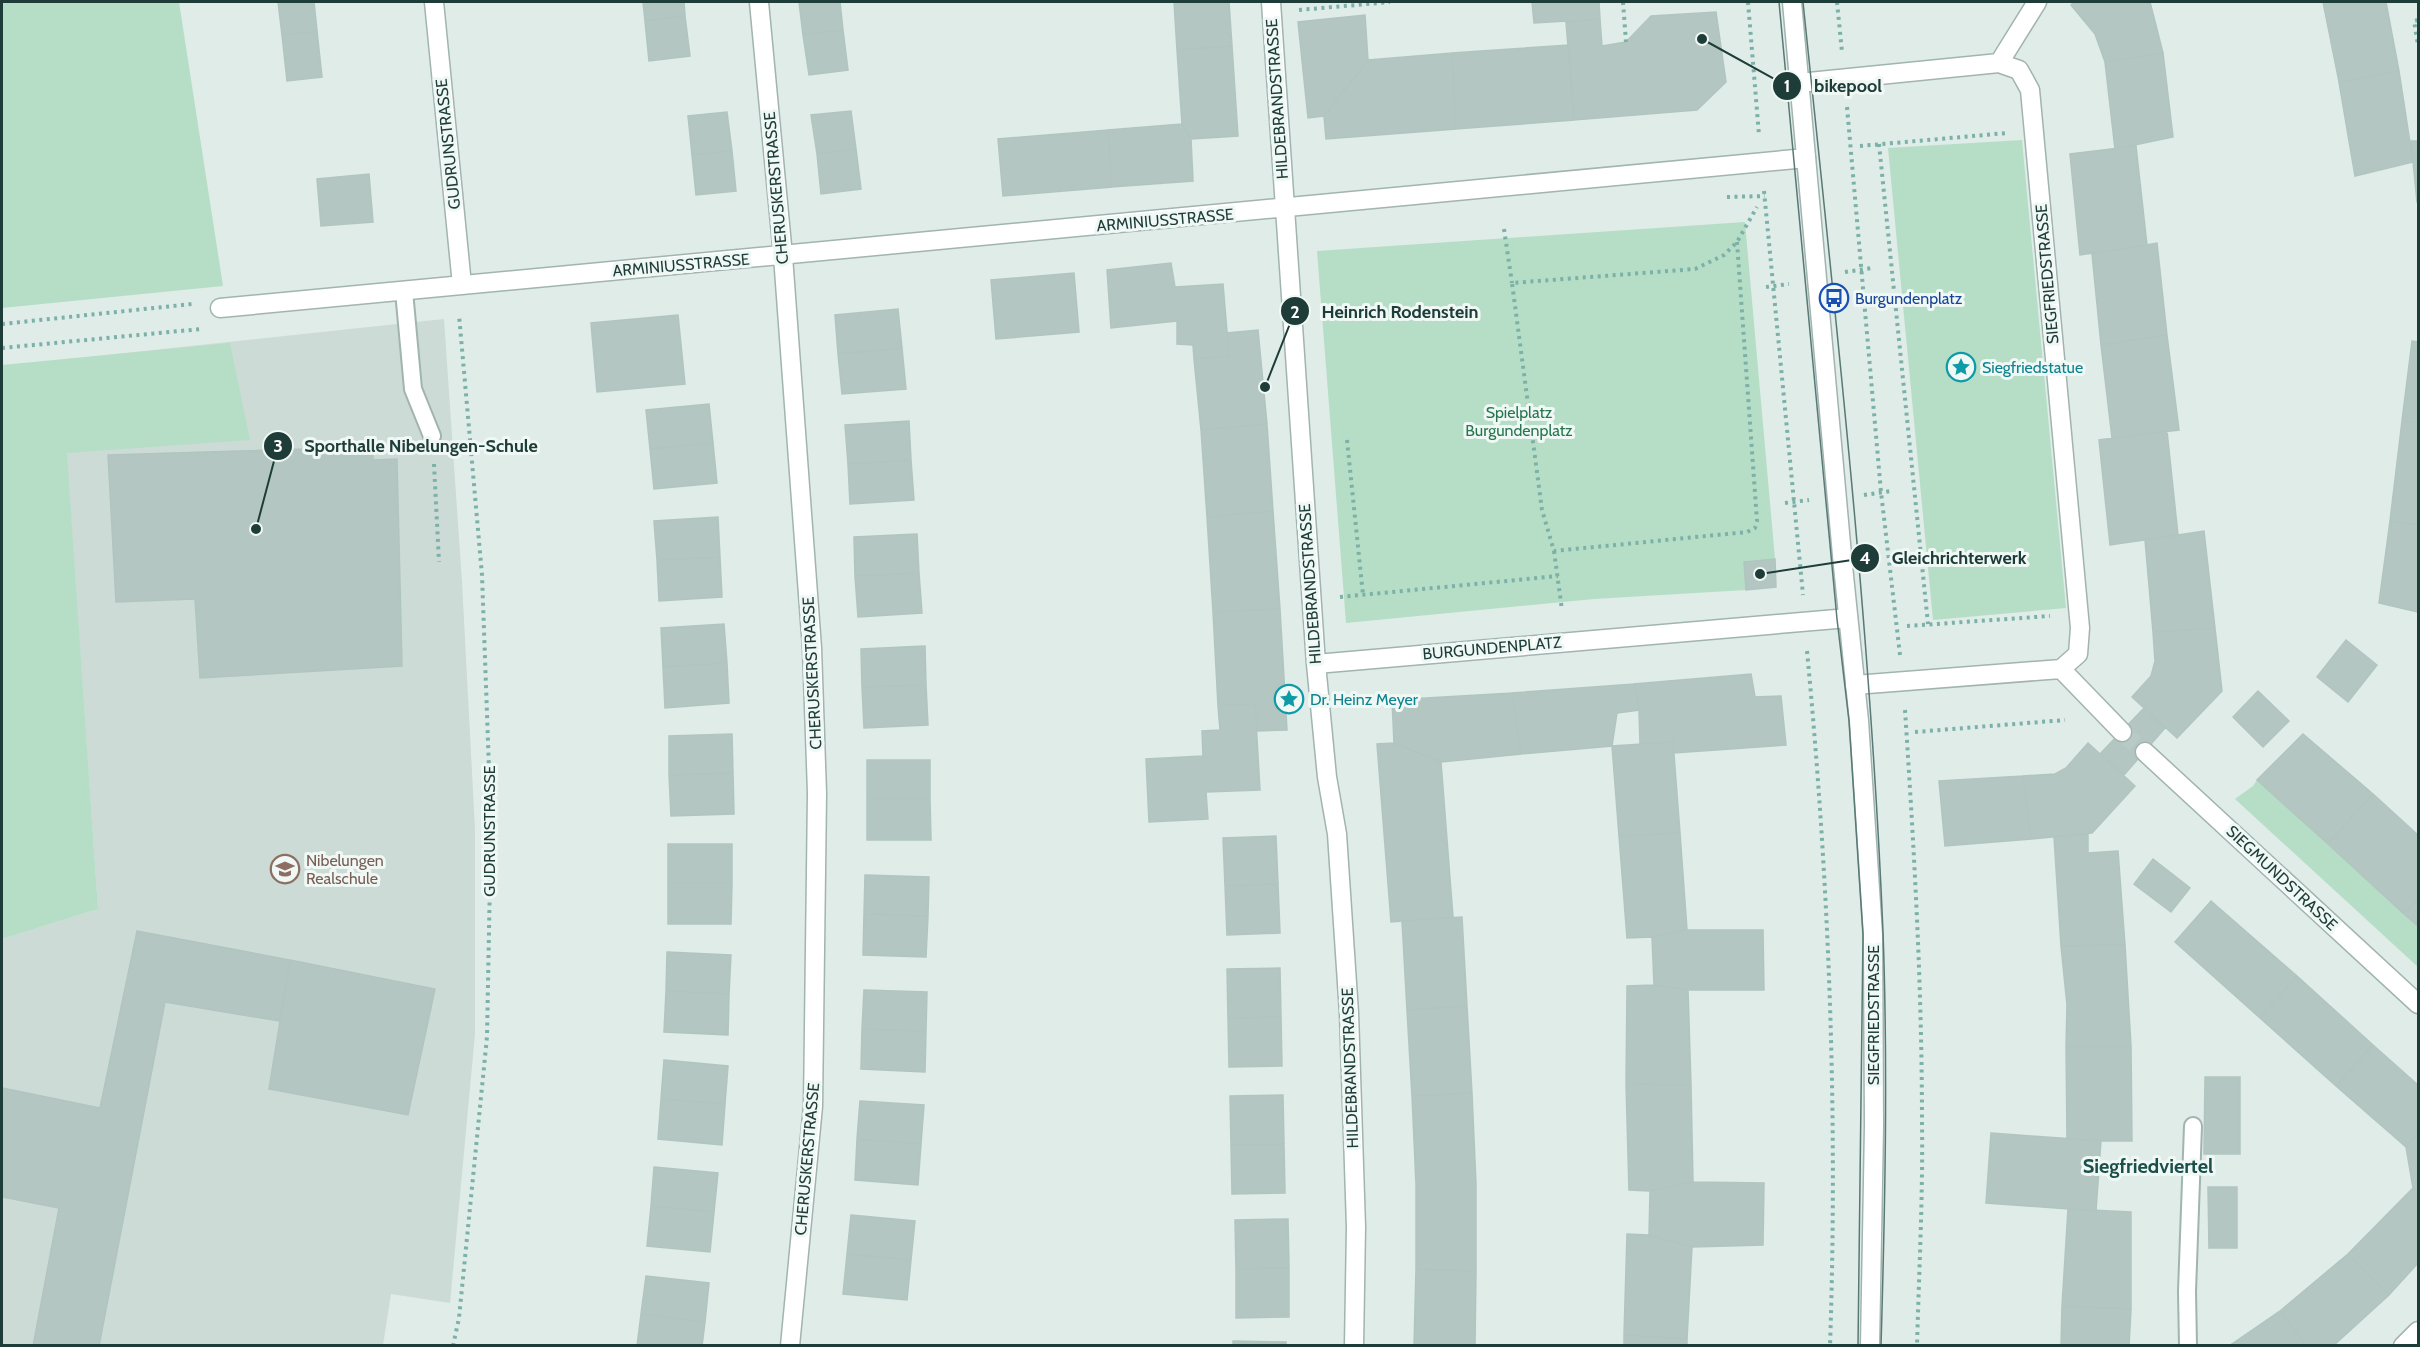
<svg xmlns="http://www.w3.org/2000/svg" width="2420" height="1347" viewBox="0 0 2420 1347" font-family="Cabin,sans-serif">
	<style>
		.built { fill: #cddbd7 }
		.green { fill: #b6dec6 }
		.building { fill: #b4c6c1; stroke: #b1c5c0; stroke-width: 1.5 }
		.lines { fill: none; stroke-linecap: round; stroke-linejoin: round }
		.minor-tunnel { stroke: #b9c9c5; stroke-width: 18; stroke-dasharray: 18 9; stroke-linecap: butt }
		.service-casing { stroke: #a2b4b0; stroke-width: 20 }
		.minor-casing { stroke: #a2b4b0; stroke-width: 21 }
		.tertiary-casing { stroke: #a2b4b0; stroke-width: 21 }
		.path { stroke: #7db1a8; stroke-width: 4; stroke-dasharray: 3 4.5; stroke-linecap: butt }
		.service { stroke: #fff; stroke-width: 16 }
		.minor { stroke: #fff; stroke-width: 18 }
		.tertiary { stroke: #fff; stroke-width: 18 }
		.tram { stroke: #597974; stroke-width: 1.5 }
		.labels { text-anchor: middle; dominant-baseline: central; stroke-width: 6; stroke-linejoin: round; paint-order: stroke }
		.street-label { font-size: 16px; fill: #1f3d38; stroke: #f0f8f5 }
		.transit-label { font-size: 16px; fill: #164399; stroke: #f0f8f5; text-anchor: start }
		.culture-label { font-size: 16px; fill: #0d838f; stroke: #f0f8f5; text-anchor: start }
		.park-label { font-size: 16px; fill: #27764f; stroke: #f0f8f5 }
		.education-label { font-size: 16px; fill: #785e54; stroke: #f0f8f5; text-anchor: start }
		.quarter-label { font-size: 20px; font-weight: bold; fill: #1a5049; stroke: #f0f8f5 }
		.leader { fill: none; stroke: #1f3d38; stroke-width: 2 }
		.callout-dot { fill: #1f3d38; stroke: #f0f8f5; stroke-width: 2 }
		.mark-label { font-size: 18px; text-anchor: middle; font-weight: bold; fill: #fff }
		.callout-label { font-size: 18px; text-anchor: middle; font-weight: bold; fill: #1f3d38; stroke: #f0f8f5; stroke-width: 6; stroke-linejoin: round; paint-order: stroke }
	</style>
	<rect width="100%" height="100%" fill="#dfece8"/>
	<path class="built" d="M444,319L462,582L475,829V1034L450,1303L391,1294L383,1345L2,1346V939L98,909L60,360Z"/>
	<path class="green" d="M2,2H179L223,286L2,308Z
		M2022,140L2066,608L1933,620L1888,148Z
		M1745,222L1775,559L1746,590L1594,599L1346,623L1317,251Z
		M230,343L250,440L67,453L98,909L2,939V365Z
		M2257,780L2418,926V967L2235,799L2253,786Z"/>
	<path class="building" d="M278,2H314L317,31L282,35Z
		M643,2H684L685,16L645,21Z
		M799,2H840L843,30L803,35Z
		M1174,2H1229L1232,46L1177,50Z
		M1532,2H1599L1600,19L1534,23Z
		M2074,2H2150L2163,53L2105,62L2095,34L2071,5Z
		M2323,2H2386L2399,71L2339,82Z
		M1716,12L1726,82L1697,110L1574,120L1566,22L1600,19L1602,46L1626,42L1651,16Z
		M1365,15L1368,60L1324,116L1308,118L1298,22Z
		M685,16L690,56L649,61L645,21Z
		M843,30L848,70L809,75L803,35Z
		M317,31L322,77L287,81L282,35Z
		M1569,45L1574,120L1456,129L1452,53Z
		M1232,46L1238,136L1191,139L1182,124L1177,50Z
		M1452,53L1456,129L1326,139L1324,116L1368,60Z
		M2163,53L2173,137L2115,149L2105,62Z
		M2399,71L2413,162L2355,176L2339,82Z
		M851,111L856,149L817,154L811,115Z
		M727,112L732,151L692,155L688,116Z
		M1182,124L1191,139L1193,181L1112,187L1108,130Z
		M1108,130L1112,187L1003,196L998,139Z
		M2411,141H2418V202H2417Z
		M2136,146L2147,245L2080,255L2070,154Z
		M856,149L861,189L821,194L817,154Z
		M732,151L736,191L696,195L692,155Z
		M369,174L373,222L321,226L317,179Z
		M2157,243L2167,335L2101,345L2092,254Z
		M1171,263L1175,287L1223,284L1229,356L1194,359L1193,345L1177,344V321L1111,328L1107,270Z
		M1074,273L1079,332L996,339L991,280Z
		M898,309L902,348L838,354L835,315Z
		M678,315L685,384L597,392L591,323Z
		M1258,330L1267,424L1201,430L1194,359L1229,356L1227,333Z
		M2167,335L2179,430L2112,438L2101,345Z
		M2412,341L2418,342V423L2402,421Z
		M902,348L906,389L842,394L838,354Z
		M709,404L713,443L650,449L646,410Z
		M909,421L911,460L848,464L845,425Z
		M2402,421L2418,423V525L2390,521Z
		M1267,424L1273,511L1207,517L1201,430Z
		M2167,431L2178,535L2110,545L2099,440Z
		M713,443L717,483L654,489L650,449Z
		M373,447V460L397,459L402,666L200,678L195,599L116,602L108,455Z
		M911,460L914,500L850,504L848,464Z
		M1273,511L1280,609L1213,612L1207,517Z
		M718,517L720,557L657,560L654,521Z
		M2390,521L2418,525V612L2379,603Z
		M2204,531L2215,628L2153,632L2145,540Z
		M917,534L919,573L855,576L854,537Z
		M720,557L722,597L659,601L657,560Z
		M1775,559L1776,587L1746,590L1744,562Z
		M919,573L922,613L858,617L855,576Z
		M1280,609L1287,730L1257,731L1255,704L1218,706L1213,612Z
		M724,624L727,663L663,667L661,628Z
		M2215,628L2222,691L2177,738L2132,697L2151,676L2155,661L2153,632Z
		M2346,640L2377,665L2348,702L2317,677Z
		M925,646L926,685L862,687L861,649Z
		M727,663L729,703L665,708L663,667Z
		M1751,674L1755,697L1781,696L1786,745L1674,753L1673,742L1640,744L1639,710L1634,684Z
		M1634,684L1639,710L1617,713L1612,746L1521,754L1512,693Z
		M926,685L928,725L864,728L862,687Z
		M2258,691L2289,721L2263,747L2233,717Z
		M1512,693L1521,754L1441,762L1394,743L1392,700Z
		M1255,704L1260,790L1206,792L1208,819L1149,822L1146,759L1203,756L1202,731L1220,730L1218,706Z
		M2144,708L2165,728L2124,775L2100,754Z
		M732,734L733,773L669,775V736Z
		M2303,734L2373,794L2328,844L2257,780Z
		M1673,742L1680,833L1619,836L1612,746Z
		M1394,743L1441,762L1453,917L1391,922L1377,744Z
		M2088,743L2135,786L2092,833L2031,839L2023,776L2055,774L2066,768Z
		M867,760H930V799H867Z
		M733,773L734,814L671,816L669,775Z
		M2023,776L2031,839L1945,846L1939,781Z
		M2373,794L2418,835V899L2404,914L2328,844Z
		M867,799H930L931,840H867Z
		M1680,833L1687,930L1652,937L1627,938L1619,836Z
		M2088,834V853L2118,851L2125,945L2061,946L2054,837Z
		M1276,836L1278,884L1225,886L1223,838Z
		M668,844H732V883H668Z
		M2153,859L2190,888L2171,912L2134,884Z
		M865,875L929,877L928,916L864,914Z
		M668,883H732L731,924H668Z
		M1278,884L1280,933L1227,935L1225,886Z
		M2418,899V926L2404,914Z
		M2211,901L2297,976L2260,1018L2175,942Z
		M864,914L928,916L926,957L863,955Z
		M1462,917L1467,1006L1407,1010L1402,921Z
		M1687,930H1763L1764,990H1688L1654,985L1652,937Z
		M137,931L290,960L279,1021L165,1002L99,1346H33L59,1208L2,1197V1088L100,1108Z
		M2125,945L2131,1046H2066L2067,1005L2061,946Z
		M667,952L731,955L729,994L666,991Z
		M290,960L435,989L408,1115L269,1089Z
		M1280,968L1281,1017L1228,1018L1227,969Z
		M2297,976L2373,1045L2336,1086L2260,1018Z
		M1654,985L1688,990L1691,1085L1626,1084L1627,986Z
		M864,990L927,992L926,1031L862,1029Z
		M666,991L729,994L728,1035L664,1032Z
		M1467,1006L1472,1093L1412,1096L1407,1010Z
		M1281,1017L1282,1066L1229,1067L1228,1018Z
		M862,1029L926,1031L925,1072L861,1069Z
		M2373,1045L2418,1085V1133L2406,1147L2336,1086Z
		M2066,1046H2131L2132,1141H2101L2067,1139Z
		M664,1060L728,1066L725,1104L661,1099Z
		M2205,1077H2240V1154H2204Z
		M1626,1084L1691,1085L1693,1182L1650,1191L1629,1190Z
		M1472,1093L1476,1184H1416L1412,1096Z
		M1283,1095L1284,1144L1231,1145L1230,1096Z
		M661,1099L725,1104L722,1145L658,1139Z
		M860,1101L924,1105L921,1144L857,1139Z
		M1991,1133L2101,1141L2096,1211L1986,1203Z
		M2418,1133V1192L2413,1188L2406,1147Z
		M857,1139L921,1144L918,1185L855,1180Z
		M1284,1144L1285,1193L1232,1194L1231,1145Z
		M654,1167L718,1173L714,1212L651,1206Z
		M1693,1182L1764,1183L1763,1245L1692,1247L1649,1235L1650,1191Z
		M1416,1184H1476V1271L1416,1269Z
		M2208,1187H2237V1248H2209Z
		M2413,1188L2418,1192V1263L2389,1295L2348,1254Z
		M651,1206L714,1212L710,1252L647,1246Z
		M2068,1209L2131,1212V1309L2062,1306Z
		M851,1215L915,1221L911,1260L847,1254Z
		M1288,1219L1289,1268L1236,1269L1235,1220Z
		M1627,1234L1649,1235L1692,1247L1687,1339L1624,1335Z
		M847,1254L911,1260L907,1300L843,1294Z
		M2348,1254L2389,1295L2333,1346H2306L2280,1311Z
		M1289,1268V1317L1236,1318V1269Z
		M1416,1269L1476,1271L1475,1346H1414Z
		M646,1276L709,1283L705,1322L641,1314Z
		M2062,1306L2131,1309L2129,1346H2061Z
		M2280,1311L2306,1346H2229Z
		M641,1314L705,1322L702,1346H637Z
		M1624,1335L1687,1339V1346H1624Z
		M1233,1341L1286,1342V1346H1233Z"/>
	<g class="lines">
		<path class="minor-tunnel" d="M2122,732L2145,752"/>
		<g class="service-casing">
			<path id="service" d="M404,291L413,389L432,436
				M2188,1346L2187,1291L2193,1126"/>
		</g>
		<g class="minor-casing">
			<path id="minor" d="M434,2L462,285
				M759,2L783,256L801,500L812,648L817,793L813,1106L790,1346
				M1271,2L1316,664L1327,777L1337,834L1349,1013L1356,1227L1354,1346
				M1999,63L2037,2
				M1799,83L1999,63L2019,70L2030,90L2080,628L2078,654L2061,669L1855,685
				M220,308L1806,158
				M1316,664L1848,618
				M2061,669L2122,732
				M2145,752L2418,1004
				M2403,1346L2418,1331"/>
		</g>
		<g class="tertiary-casing">
			<path id="tertiary" d="M1792,2L1843,566L1859,721L1873,935L1874,1126L1870,1346"/>
		</g>
		<path class="path" d="M1623,2L1626,42
			M1748,2L1759,135
			M1837,2L1842,52
			M1299,10L1390,2
			M2418,20L2414,21L2418,45
			M1847,107L1881,492L1900,655
			M1879,144L1928,624
			M1860,146L2007,133
			M1764,191L1803,595
			M1727,197L1765,196
			M1504,229L1512,283
			M1737,242L1757,521L1755,528L1747,532L1554,551L1542,510L1512,283L1695,269L1724,255L1737,242L1757,207
			M1845,272L1872,268
			M1766,287L1789,284
			M2,324L192,304
			M2,348L201,329
			M1347,440L1363,595
			M434,464L439,562
			M1864,495L1891,491
			M1785,503L1809,500
			M1554,551L1562,610
			M1340,597L1558,576
			M1907,626L2050,616
			M1807,651C1829,882 1838,1113 1830,1346
			M1905,710C1914,848 1922,985 1922,1123C1923,1197 1919,1271 1917,1346
			M1915,732L2065,720
			M453,1346L459,1318L487,1037L491,825L482,575L459,315"/>
		<use href="#service" class="service"/>
		<use href="#minor" class="minor"/>
		<use href="#tertiary" class="tertiary"/>
		<path class="tram" d="M1779,2L1837,619L1849,721L1863,935L1858,1346
			M1803,2C1835,311 1870,621 1883,932C1888,1070 1885,1208 1881,1346"/>
	</g>
	<defs>
		<g id="bus-ring" transform="scale(1.5)"><circle r="9.5" fill="#f0f8f5" stroke="#1a4fb4" stroke-width="1.5"/><path d="M-5-6H5V4H4V6H2V4H-2V6H-4V4H-5ZM-3.5-4V0h7V-4ZM-3.5 1.2v1.5H-2V1.2ZM2 1.2v1.5H3.5V1.2Z" fill="#1a4fb4"/></g>
		<g id="sight-ring" transform="scale(1.5)"><circle r="9.5" fill="#f0f8f5" stroke="#0f9aa8" stroke-width="1.5"/><path d="M0-6L1.8-2.2L6-1.7L2.9 1.2L3.7 5.4L0 3.3L-3.7 5.4L-2.9 1.2L-6-1.7L-1.8-2.2Z" fill="#0f9aa8"/></g>
		<g id="school-ring" transform="scale(1.5)"><circle r="9.5" fill="#f0f8f5" stroke="#8d6e63" stroke-width="1.5"/><path d="M0-5L7-2L0 1L-7-2ZM-4 1L0 2.5L4 1V4Q0 6-4 4Z" fill="#8d6e63"/></g>
	</defs>
	<g fill-rule="evenodd">
		<use href="#bus-ring" x="1834" y="298"/>
		<use href="#sight-ring" x="1961" y="367"/>
		<use href="#sight-ring" x="1289" y="699"/>
		<use href="#school-ring" x="285" y="869"/>
	</g>
	<g class="labels">
		<g class="street-label">
			<text transform="translate(1277 99) rotate(-94)">HILDEBRANDSTRASSE</text>
			<text transform="translate(448 144) rotate(-96)">GUDRUNSTRASSE</text>
			<text transform="translate(776 188) rotate(-95)">CHERUSKERSTRASSE</text>
			<text transform="translate(1165 220) rotate(-5)">ARMINIUSSTRASSE</text>
			<text transform="translate(681 265) rotate(-5)">ARMINIUSSTRASSE</text>
			<text transform="translate(2047 274) rotate(-95)">SIEGFRIEDSTRASSE</text>
			<text transform="translate(1310 584) rotate(-94)">HILDEBRANDSTRASSE</text>
			<text transform="translate(1492 648) rotate(-5)">BURGUNDENPLATZ</text>
			<text transform="translate(812 673) rotate(-93)">CHERUSKERSTRASSE</text>
			<text transform="translate(489 831) rotate(-90)">GUDRUNSTRASSE</text>
			<text transform="translate(2282 878) rotate(43)">SIEGMUNDSTRASSE</text>
			<text transform="translate(1873 1015) rotate(-90)">SIEGFRIEDSTRASSE</text>
			<text transform="translate(1350 1068) rotate(-92)">HILDEBRANDSTRASSE</text>
			<text transform="translate(807 1159) rotate(-85)">CHERUSKERSTRASSE</text>
		</g>
		<g class="transit-label">
			<text x="1855" y="298">Burgundenplatz</text>
		</g>
		<g class="culture-label">
			<text x="1982" y="367">Siegfriedstatue</text>
			<text x="1310" y="699">Dr. Heinz Meyer</text>
		</g>
		<g class="park-label">
			<text x="1519" y="412">Spielplatz<tspan x="1519" dy="18">Burgundenplatz</tspan></text>
		</g>
		<g class="education-label">
			<text x="306" y="860">Nibelungen<tspan x="306" dy="18">Realschule</tspan></text>
		</g>
		<g class="quarter-label">
			<text x="2148" y="1166">Siegfriedviertel</text>
		</g>
	</g>
	<path class="leader" d="M1702 39L1787 86M1265 387L1295 311M256 529L278 446M1760 574L1865 558"/>
	<g class="callout-dot">
		<circle cx="1702" cy="39" r="6"/>
		<circle cx="1265" cy="387" r="6"/>
		<circle cx="256" cy="529" r="6"/>
		<circle cx="1760" cy="574" r="6"/>
		<circle cx="1787" cy="86" r="15"/>
		<circle cx="1295" cy="311" r="15"/>
		<circle cx="278" cy="446" r="15"/>
		<circle cx="1865" cy="558" r="15"/>
	</g>
	<g class="mark-label">
		<text x="1787" y="92">1</text>
		<text x="1295" y="318">2</text>
		<text x="278" y="452">3</text>
		<text x="1865" y="564">4</text>
	</g>
	<g class="callout-label">
		<text x="1848" y="92">bikepool</text>
		<text x="1400" y="318">Heinrich Rodenstein</text>
		<text x="421" y="452">Sporthalle Nibelungen-Schule</text>
		<text x="1959" y="564">Gleichrichterwerk</text>
	</g>
	<rect width="2420" height="1347" fill="none" stroke="#1f3d38" stroke-width="6"/>
</svg>
